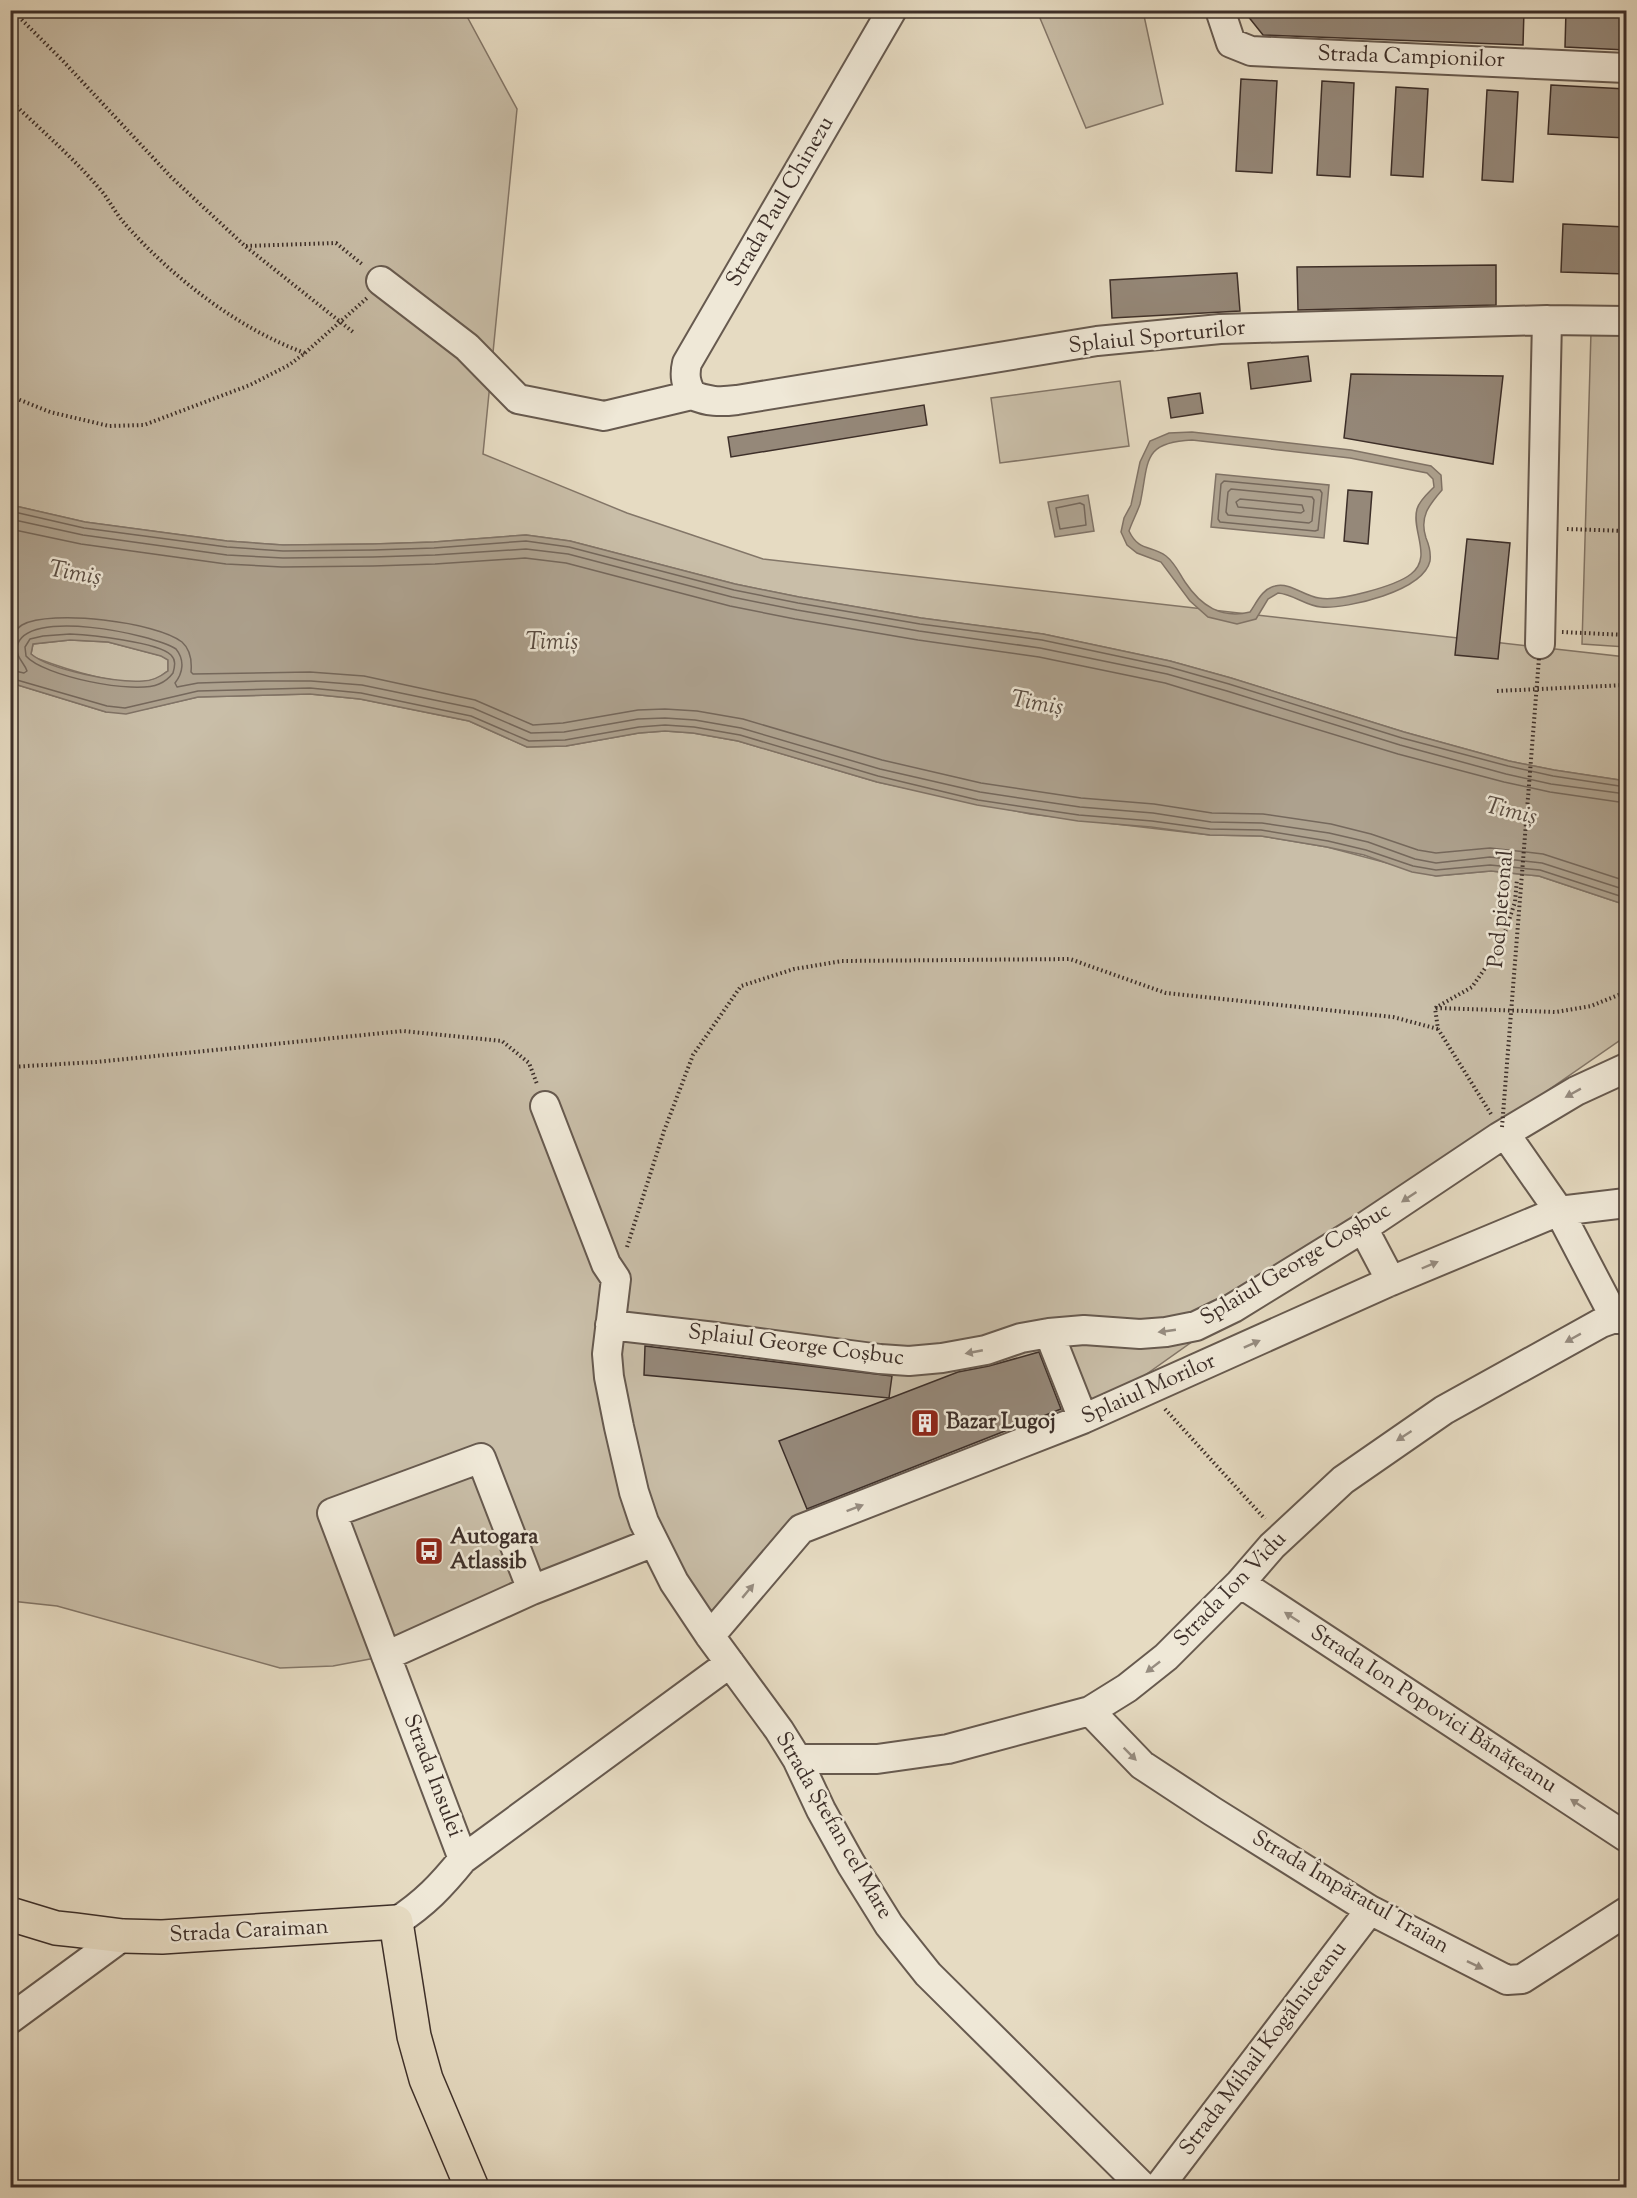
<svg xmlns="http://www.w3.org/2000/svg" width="1637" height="2198" viewBox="0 0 1637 2198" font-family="'Sorts Mill Goudy',serif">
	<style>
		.green { fill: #c9bea8; stroke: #837668; stroke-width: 1.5 }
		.water { fill: #ada18e; stroke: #807366; stroke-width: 1.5; fill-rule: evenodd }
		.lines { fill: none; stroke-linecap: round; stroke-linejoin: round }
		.shore { stroke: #75685c; stroke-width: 1.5 }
		.building { fill: #958879; stroke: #3d2f29; stroke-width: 1.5 }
		.minor-casing { stroke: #675a4f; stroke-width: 32 }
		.major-casing { stroke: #3d2f29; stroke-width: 36 }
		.path { stroke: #3d2f29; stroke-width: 4; stroke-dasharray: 1.5 3; stroke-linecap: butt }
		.minor { stroke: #efe8d7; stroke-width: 28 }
		.major { stroke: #e6dbc2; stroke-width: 33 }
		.path-bridge { stroke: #3d2f29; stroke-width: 4; stroke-dasharray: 1.5 3; stroke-linecap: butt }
		.oneway { fill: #968c80 }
		.labels { text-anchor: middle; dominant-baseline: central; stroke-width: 5; stroke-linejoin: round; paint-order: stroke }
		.street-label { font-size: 22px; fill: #3d2f29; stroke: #efe8d7 }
		.poi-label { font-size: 22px; font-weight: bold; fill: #3d2f29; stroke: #efe8d7; text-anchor: start }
		.water-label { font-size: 24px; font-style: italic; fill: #594c42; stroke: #efe8d7 }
	</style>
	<rect width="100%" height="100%" fill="#e6dbc2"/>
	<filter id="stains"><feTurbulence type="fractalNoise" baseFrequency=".00333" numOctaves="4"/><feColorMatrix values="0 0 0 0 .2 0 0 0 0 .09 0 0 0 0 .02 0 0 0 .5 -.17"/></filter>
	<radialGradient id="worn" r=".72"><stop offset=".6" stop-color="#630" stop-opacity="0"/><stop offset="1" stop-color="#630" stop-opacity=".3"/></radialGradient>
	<path class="green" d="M10,11H464L517,109L483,454L627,513L763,559L1626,657V781L1554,770L1509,761L1404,732L1231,678L1170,661L1043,634L921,618L799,597L735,584L570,541L526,535L434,542L373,544L283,545L227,541L85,522L11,505Z
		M1037,11H1143L1163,104L1086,128Z
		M1591,332L1626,333V647L1582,644Z
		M1120,381L1129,446L1000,463L991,398Z
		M70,640L108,642L162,656L168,660V671C164,673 160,677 156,679C127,690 65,669 36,658L31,654L33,644Z
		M11,683L106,712L146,709L198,697L310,694L360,699L469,721L527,747L566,746L639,733L665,731L693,733L738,741L877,782L1030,814L1210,835L1261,836L1327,847L1436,876L1491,871L1539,876L1626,905V1036L1495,1127L1083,1419L801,1529L710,1636L654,1542L386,1656L333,1666L280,1668L57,1606L11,1601Z"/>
	<path class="water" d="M1192,432L1351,450L1431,466L1441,475L1442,490C1429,505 1419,517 1426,538C1429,545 1431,553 1430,561C1423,591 1348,609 1321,607C1306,606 1293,594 1278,593L1268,599L1256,619L1237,624L1208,617L1190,601L1161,562L1137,553L1127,545L1121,532L1124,518L1131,505L1140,462L1150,441L1169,433ZM1192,440L1350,458L1427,473L1433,479L1434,487C1428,493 1419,501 1417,509C1411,531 1433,557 1411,574C1396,586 1338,602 1319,598C1304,596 1290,582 1275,586C1262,589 1257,602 1250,612C1221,619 1201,606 1185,582C1179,573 1175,563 1166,556C1151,545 1139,552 1129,531C1132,522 1137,513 1140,504C1149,463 1141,442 1192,440Z
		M1216,474L1329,485L1324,538L1211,527Z
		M1088,495L1094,531L1055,537L1048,502Z
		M11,505L85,522L227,541L283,545L373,544L434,542L526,535L570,541L735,584L799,597L921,618L1043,634L1170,661L1231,678L1404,732L1509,761L1554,770L1626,781V905L1539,876L1491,871L1436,876L1412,872L1364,855L1327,847L1261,836L1210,835L1151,827L1078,821L977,805L877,782L738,741L693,733L665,731L639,733L566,746L527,747L469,721L360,699L310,694L198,697L126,714L106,712L11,683ZM70,640L108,642L161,656L168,660V671C160,677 153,681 143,681C117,683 50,670 31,654L33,644Z"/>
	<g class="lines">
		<path class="shore" d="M1224,481L1320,490L1322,493L1318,530L1315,531L1220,522L1218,519L1221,484Z
			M1231,489L1312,497L1314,500L1312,521L1309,523L1228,515L1226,512L1228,492Z
			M1240,499L1302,505L1304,511L1301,513L1238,507L1236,502Z
			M1080,503L1084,505L1086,525L1060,529L1056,508Z
			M10,511L84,528L227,547L283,551L373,550L434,548L526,541L569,547L734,590L798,603L920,624L1042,640L1169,667L1229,684L1402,738L1508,766L1553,776L1626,787
			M10,519L83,535L227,555L283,558L373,557L435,555L526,549L568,554L732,597L797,610L919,631L1040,648L1167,674L1227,691L1400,745L1506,774L1551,784L1626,794
			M10,529L81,544L226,564L282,567L373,566L435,564L525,558L566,563L730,606L795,619L918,640L1039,657L1165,683L1398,754L1504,782L1550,792L1626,803
			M70,634C90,635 158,642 171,655C176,660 175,666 173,673C170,677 164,682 159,684C135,695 43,676 26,656L25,647L30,639L43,636Z
			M10,639C14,633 17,628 22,625C51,609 157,622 182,642C191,650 192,661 191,672L193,674L310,672L364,676L475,700L533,725L563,723L638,710L665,709L697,711L743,719L882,760L981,783L1081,798L1154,804L1212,813L1263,814L1331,824L1371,834L1418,850L1436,853L1490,848L1543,854L1626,881
			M10,670L24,673L27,671C24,662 16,658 17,647C24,607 153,634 176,649C185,660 183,673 175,683L177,687L198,683L265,681H311L362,685L473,708L531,733L564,732L638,719L665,718L695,720L741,728L880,769L980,792L1080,807L1153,813L1211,822L1262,823L1329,833L1368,842L1415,859L1436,863L1490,857L1542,863L1626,890
			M10,678L107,706L125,708L198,691L310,688L361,693L471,716L529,741L565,740L639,727L665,725L694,727L740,735L878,776L978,800L1079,815L1152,821L1210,829L1261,830L1328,841L1366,850L1413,866L1436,870L1490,865L1540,870L1626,898"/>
	</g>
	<path class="building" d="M1243,10H1524L1523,45L1263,35Z
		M1566,10H1604L1603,13L1626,15V50L1565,47Z
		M1241,79L1277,81L1272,173L1236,171Z
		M1322,81L1354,83L1350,177L1317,175Z
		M1551,85L1626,89V138L1548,134Z
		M1396,87L1428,89L1423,177L1391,175Z
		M1487,90L1518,92L1513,182L1482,180Z
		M1563,224L1626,227V274L1561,272Z
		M1496,265V305L1298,310L1297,267Z
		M1237,273L1240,311L1112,318L1110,280Z
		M1308,356L1311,381L1251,389L1248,363Z
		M1351,374L1503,376L1493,464L1344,438Z
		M1200,393L1203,413L1171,418L1168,398Z
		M924,405L927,425L731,457L728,437Z
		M1348,490L1372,492L1368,544L1344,541Z
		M1467,539L1510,543L1498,659L1455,655Z
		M645,1346L892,1376L889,1398L644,1375Z
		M1039,1352L1061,1409L807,1509L779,1441L958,1372L989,1366Z"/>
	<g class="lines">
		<g class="minor-casing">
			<path id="minor" d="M1220,10L1231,43L1251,51L1626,68
				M381,281L467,347L518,399L604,416L692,395
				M692,395C708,402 720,402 737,400L1097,341L1220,329L1547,320L1626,321
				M692,395C686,384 684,376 687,363L892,10
				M1540,644L1547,320
				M545,1106L606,1264L616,1279L607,1354L609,1377L619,1427L634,1492L644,1522L674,1582L710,1636L779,1730L797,1759L821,1810L851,1864L889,1925L928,1974L1144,2188
				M1506,1135L1559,1211L1615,1318
				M1363,1228L1391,1281
				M610,1325L715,1337L880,1359L909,1361L942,1358L986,1350L1021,1338L1049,1333L1084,1330L1140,1334L1166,1332L1196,1326L1233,1308L1363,1228L1499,1137L1576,1091L1626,1068
				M1049,1333L1083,1419
				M1240,1583L1626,1837
				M710,1636L801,1529L1083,1419L1391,1281L1559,1211L1626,1203
				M386,1656L532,1590L654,1542
				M1090,1711L1142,1765L1212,1811L1370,1910L1507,1980L1522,1979L1626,1912
				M797,1759H877L948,1749L1090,1711L1127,1688L1166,1657L1240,1583L1272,1546L1343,1480L1444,1410L1601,1323L1615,1318L1626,1320
				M463,1859L332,1513L481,1458L532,1590
				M396,1922C425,1903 441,1886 463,1859L730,1663
				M10,2019L123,1936
				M1158,2188L1370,1910"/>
		</g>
		<g class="major-casing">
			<path id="major" d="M10,1914L56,1928L75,1930L123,1936L162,1937L396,1922L414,2036L426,2079L472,2188"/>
		</g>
		<path class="path" d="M12,10L63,61L171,177L245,246L353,332
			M10,100C42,131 76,160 104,194C111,204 117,215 125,224C172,277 238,329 305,353L289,365L250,385L144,425L109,426L50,412L10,396
			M246,246L336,243L363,265
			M305,353L367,298
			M1567,529L1626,531
			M1562,632L1626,635
			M1497,691L1626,685
			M1436,1008L1556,1012L1591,1006L1626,992
			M10,1067L96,1062L403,1031L502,1041L529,1063L537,1084
			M1491,1114L1438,1029L1435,1008L1472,987L1500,947L1515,902L1517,879
			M627,1247L664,1131L693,1055L741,986L794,969L842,961L1070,959L1166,993L1393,1017L1438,1029
			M1165,1409L1265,1519"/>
		<use href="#minor" class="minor"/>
		<use href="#major" class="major"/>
		<path class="path-bridge" d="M1502,1127L1539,658"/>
	</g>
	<defs><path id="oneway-solid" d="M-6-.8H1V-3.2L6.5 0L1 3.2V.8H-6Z" transform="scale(1.5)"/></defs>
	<g class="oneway">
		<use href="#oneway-solid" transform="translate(1573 1093) rotate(151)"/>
		<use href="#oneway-solid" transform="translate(1409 1197) rotate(146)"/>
		<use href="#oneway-solid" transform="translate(1430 1265) rotate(-23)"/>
		<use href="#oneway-solid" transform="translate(1167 1331) rotate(172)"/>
		<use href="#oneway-solid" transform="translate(1573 1338) rotate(151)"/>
		<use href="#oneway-solid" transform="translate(1252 1344) rotate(-24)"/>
		<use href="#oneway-solid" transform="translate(974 1352) rotate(169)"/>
		<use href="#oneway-solid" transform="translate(1404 1436) rotate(147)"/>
		<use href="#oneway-solid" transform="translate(855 1508) rotate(-21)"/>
		<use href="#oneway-solid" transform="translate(748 1591) rotate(-50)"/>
		<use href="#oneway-solid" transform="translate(1292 1617) rotate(-147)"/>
		<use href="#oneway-solid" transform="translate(1153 1667) rotate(142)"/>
		<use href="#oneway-solid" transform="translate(1130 1754) rotate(45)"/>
		<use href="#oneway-solid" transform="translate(1578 1804) rotate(-147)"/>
		<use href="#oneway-solid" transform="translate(1475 1965) rotate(26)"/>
	</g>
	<defs>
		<g id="building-square" transform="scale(1.5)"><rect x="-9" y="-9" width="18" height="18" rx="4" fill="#8f2418" stroke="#efe8d7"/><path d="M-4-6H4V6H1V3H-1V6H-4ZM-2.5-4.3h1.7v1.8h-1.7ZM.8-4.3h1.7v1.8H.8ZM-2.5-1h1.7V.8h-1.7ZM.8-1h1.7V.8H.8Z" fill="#fff"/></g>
		<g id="bus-square" transform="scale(1.5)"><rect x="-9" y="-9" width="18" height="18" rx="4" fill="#8f2418" stroke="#efe8d7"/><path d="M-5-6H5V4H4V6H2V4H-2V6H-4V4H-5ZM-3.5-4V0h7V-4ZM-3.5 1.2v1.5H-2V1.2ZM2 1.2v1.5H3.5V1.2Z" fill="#fff"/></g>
	</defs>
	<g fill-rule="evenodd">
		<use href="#building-square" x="925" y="1423"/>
		<use href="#bus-square" x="429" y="1551"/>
	</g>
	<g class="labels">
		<g class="street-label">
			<text transform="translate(1411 58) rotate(2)">Strada Campionilor</text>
			<text transform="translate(781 202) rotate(-60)">Strada Paul Chinezu</text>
			<text transform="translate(1157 338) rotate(-6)">Splaiul Sporturilor</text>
			<text transform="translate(1502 909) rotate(-85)">Pod pietonal</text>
			<text transform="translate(1296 1265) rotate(-31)">Splaiul George Coșbuc</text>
			<text transform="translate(796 1346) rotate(7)">Splaiul George Coșbuc</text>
			<text transform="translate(1149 1390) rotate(-24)">Splaiul Morilor</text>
			<text transform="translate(1231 1590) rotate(-46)">Strada Ion Vidu</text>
			<text transform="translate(1433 1710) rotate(33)">Strada Ion Popovici Bănățeanu</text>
			<text transform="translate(432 1776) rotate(69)">Strada Insulei</text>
			<text transform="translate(833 1826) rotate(60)">Strada Ștefan cel Mare</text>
			<text transform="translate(1350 1893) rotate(30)">Strada Împăratul Traian</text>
			<text transform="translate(249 1932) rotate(-3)">Strada Caraiman</text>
			<text transform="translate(1264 2049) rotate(-53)">Strada Mihail Kogălniceanu</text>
		</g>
		<g class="poi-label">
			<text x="946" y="1423">Bazar Lugoj</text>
			<text x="450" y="1538">Autogara<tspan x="450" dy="25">Atlassib</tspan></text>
		</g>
		<g class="water-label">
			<text transform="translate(75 574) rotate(10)">Timiș</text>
			<text x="552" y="643">Timiș</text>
			<text transform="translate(1037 704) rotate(10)">Timiș</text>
			<text transform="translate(1511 812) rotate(14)">Timiș</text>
		</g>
	</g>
	<rect width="1637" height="2198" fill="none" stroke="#e6dbc2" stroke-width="36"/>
	<rect x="12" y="12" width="1613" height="2174" fill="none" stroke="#3d2f29" stroke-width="3"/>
	<rect x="18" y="18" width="1601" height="2162" fill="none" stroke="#3d2f29" stroke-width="1.5"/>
	<rect width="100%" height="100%" filter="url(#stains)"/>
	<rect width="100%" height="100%" fill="url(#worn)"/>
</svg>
